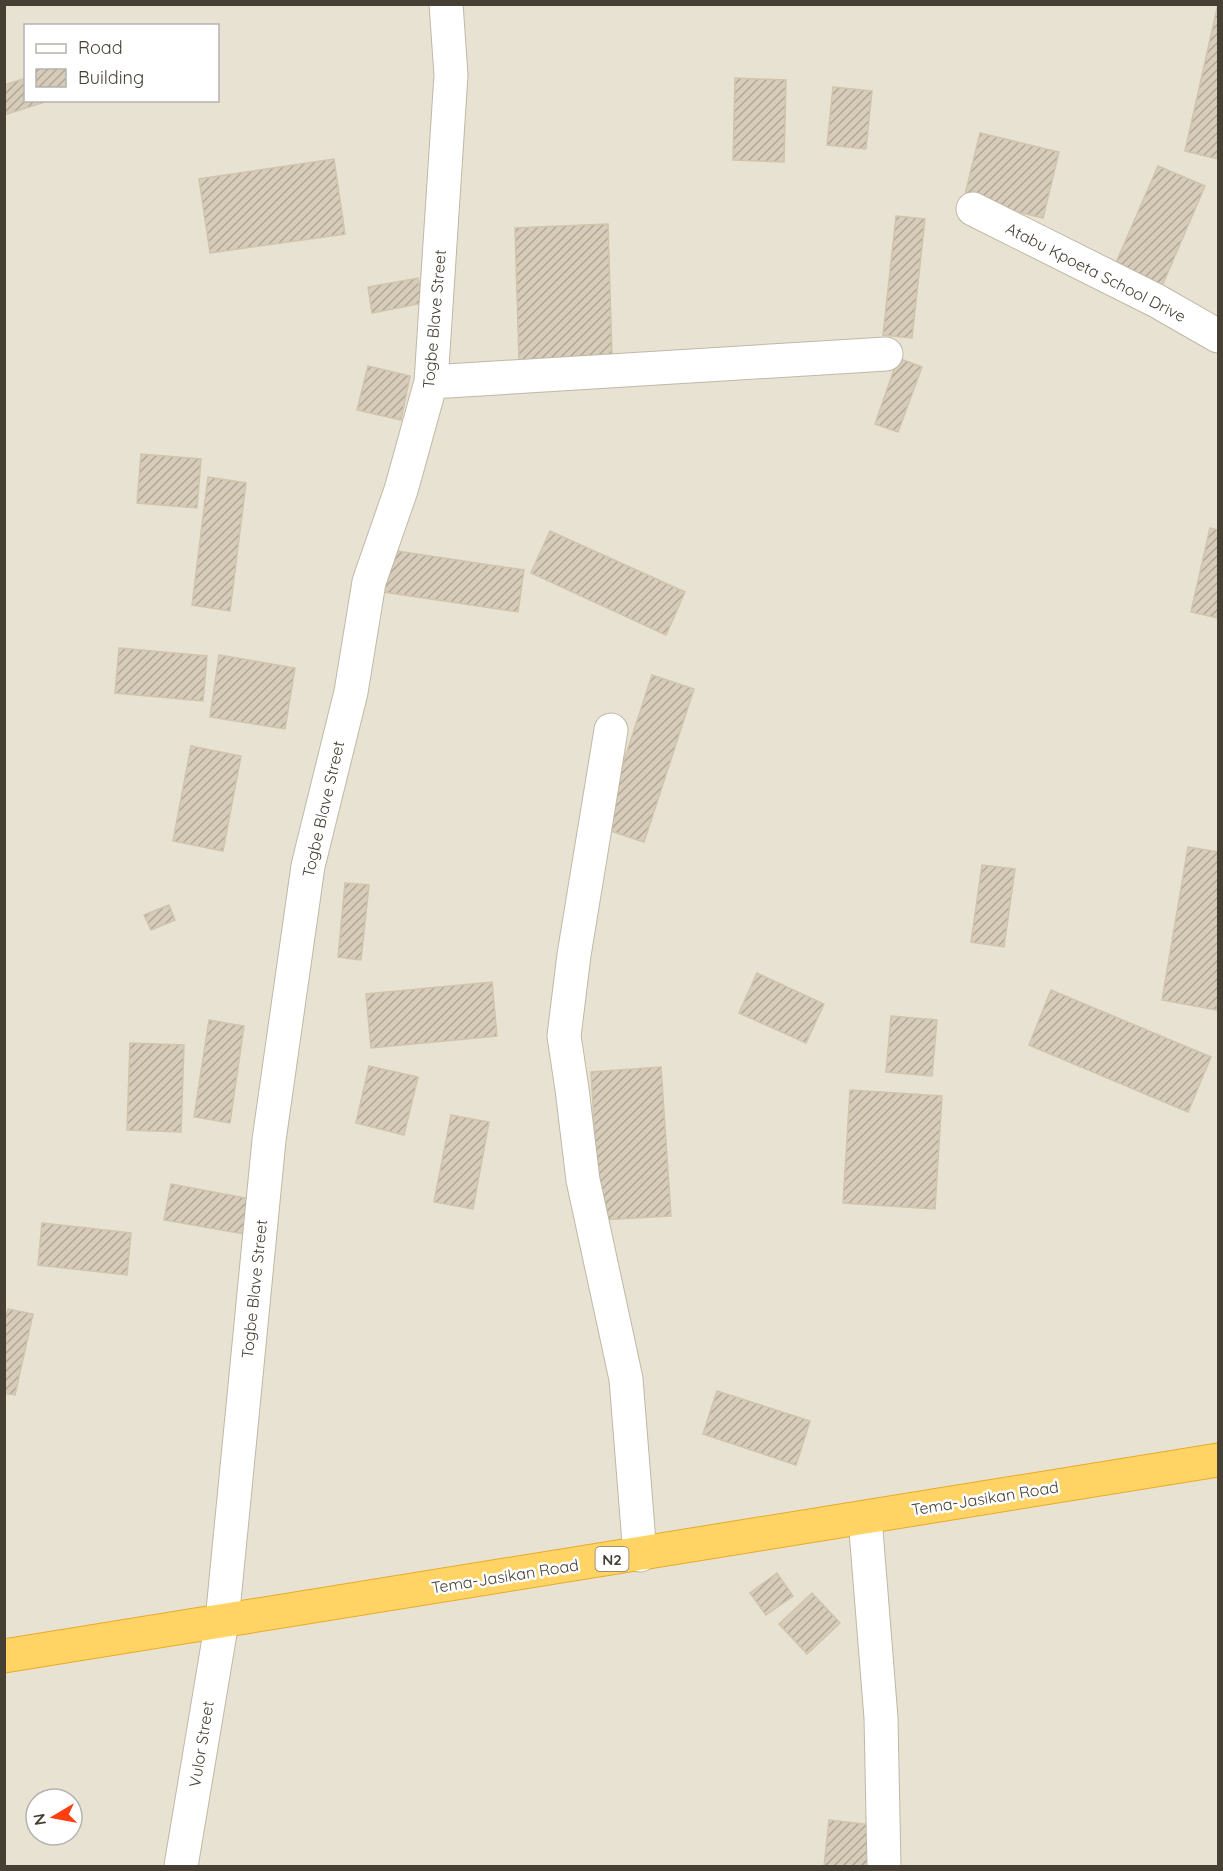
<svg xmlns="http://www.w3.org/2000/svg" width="1223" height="1871" viewBox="0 0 1223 1871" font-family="Quicksand,sans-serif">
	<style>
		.residential { fill: #e8e2d2; fill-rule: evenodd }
		.building { fill: url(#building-hatch); stroke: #d1c4ac; stroke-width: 1.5 }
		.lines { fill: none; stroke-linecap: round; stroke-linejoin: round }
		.street-casing { stroke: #c0b8a7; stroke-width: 35 }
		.highway-casing { stroke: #e8ab2a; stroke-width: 35 }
		.street { stroke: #fff; stroke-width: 33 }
		.highway { stroke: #ffd364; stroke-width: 33 }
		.labels { text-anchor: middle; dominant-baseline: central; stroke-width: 5; stroke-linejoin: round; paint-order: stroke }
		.shield { fill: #fff; stroke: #7e7971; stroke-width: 1.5 }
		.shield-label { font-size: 15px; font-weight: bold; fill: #464034 }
		.street-label { font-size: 16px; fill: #464034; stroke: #fff }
	</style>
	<defs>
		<pattern id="building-hatch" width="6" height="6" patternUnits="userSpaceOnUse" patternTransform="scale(1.5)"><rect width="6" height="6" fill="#d6ccb9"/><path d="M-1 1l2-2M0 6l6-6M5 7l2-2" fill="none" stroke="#afa797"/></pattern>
	</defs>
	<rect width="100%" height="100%" fill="#f4f0e5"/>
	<path class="residential" d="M5,5H1218V1866H5ZM26,26H218V100H26ZM36,1799H72V1835H36Z"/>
	<path class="building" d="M1218,4V159L1185,151Z
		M26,78V100H51L4,115V85Z
		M735,78L786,80L784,162L733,160Z
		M833,87L872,91L866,149L827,145Z
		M980,133L1059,152L1043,218L964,199Z
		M334,159L345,234L210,253L199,179Z
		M1158,166L1205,186L1159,293L1112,272Z
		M896,216L925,219L912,338L883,335Z
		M608,224L612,358L519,360L515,228Z
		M418,278L423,303L372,313L368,287Z
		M898,358L922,367L898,432L875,424Z
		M368,366L410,376L401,420L357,410Z
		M141,454L201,459L197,508L137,503Z
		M208,477L246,483L230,611L192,605Z
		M1210,528L1218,530V618L1191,612Z
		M550,531L685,592L666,635L531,573Z
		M390,550L524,570L518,612L384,592Z
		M119,648L207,656L203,701L115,693Z
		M219,655L295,668L285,729L210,717Z
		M652,675L694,689L644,842L602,828Z
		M191,746L241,756L223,851L173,841Z
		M1188,847L1218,852V998L1217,1010L1162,1000Z
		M982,865L1015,869L1004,947L971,942Z
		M345,883L369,885L361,960L338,957Z
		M169,905L175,920L151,930L144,915Z
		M757,973L824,1004L806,1043L739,1013Z
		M492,982L497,1036L371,1048L366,994Z
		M1051,990L1211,1057L1188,1112L1029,1045Z
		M891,1016L937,1020L932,1076L886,1072Z
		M209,1020L244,1026L230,1123L194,1117Z
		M130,1043L184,1045L181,1132L127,1130Z
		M369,1066L418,1077L404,1135L356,1123Z
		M661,1067L671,1216L600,1220L591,1072Z
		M850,1090L942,1096L935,1209L843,1203Z
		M451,1115L489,1122L473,1209L434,1202Z
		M171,1184L251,1199L244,1234L164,1220Z
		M42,1223L131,1233L127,1275L38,1265Z
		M8,1309L33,1314L15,1395L4,1393V1323Z
		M717,1391L810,1421L796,1465L703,1434Z
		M777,1573L793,1596L766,1615L750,1593Z
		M812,1593L840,1623L807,1654L779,1624Z
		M829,1820L872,1825L868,1866H824Z"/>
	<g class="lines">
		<g class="street-casing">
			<path id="street" d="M973,209L1157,301L1218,336
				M431,382L886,354
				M611,730L574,955L564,1036L572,1089L583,1180L626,1379L640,1555
				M865,1518L881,1718L884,1866
				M181,1866L222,1621L269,1140L308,866L351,692L369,582L401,490L431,382L451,75L446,4"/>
		</g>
		<g class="highway-casing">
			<path id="highway" d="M4,1656L1218,1460"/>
		</g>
		<use href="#street" class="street"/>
		<use href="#highway" class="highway"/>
	</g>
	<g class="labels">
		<rect class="shield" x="595.5" y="1547" width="33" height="24" rx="4.5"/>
		<g class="shield-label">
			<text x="612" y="1559">N2</text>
		</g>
		<g class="street-label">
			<text transform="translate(1096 272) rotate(27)">Atabu Kpoeta School Drive</text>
			<text transform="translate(434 319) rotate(-85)">Togbe Blave Street</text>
			<text transform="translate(323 809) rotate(-77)">Togbe Blave Street</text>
			<text transform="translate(254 1289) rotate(-84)">Togbe Blave Street</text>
			<text transform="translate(985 1498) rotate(-9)">Tema-Jasikan Road</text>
			<text transform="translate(505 1576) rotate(-9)">Tema-Jasikan Road</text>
			<text transform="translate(201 1744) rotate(-81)">Vulor Street</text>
		</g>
	</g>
	<rect width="1223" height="1871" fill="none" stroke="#464034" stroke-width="12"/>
	<rect x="24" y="24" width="195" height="78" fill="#ffffff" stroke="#b5b3ae" stroke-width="1.5"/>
	<rect x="36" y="44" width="30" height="9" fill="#ffffff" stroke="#b5b3ae" stroke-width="1.5"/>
	<text x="78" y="54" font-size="18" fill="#464034">Road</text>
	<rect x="36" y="69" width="30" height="18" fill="url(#building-hatch)" stroke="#b5b3ae" stroke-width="1.5"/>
	<text x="78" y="84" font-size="18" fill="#464034">Building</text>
	<g transform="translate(54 1817) rotate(260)"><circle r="28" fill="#ffffff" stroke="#b5b3ae" stroke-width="1.5"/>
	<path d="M0-4.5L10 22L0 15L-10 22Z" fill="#ff3f10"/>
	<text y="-9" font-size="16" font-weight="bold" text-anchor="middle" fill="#464034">N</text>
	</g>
</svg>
